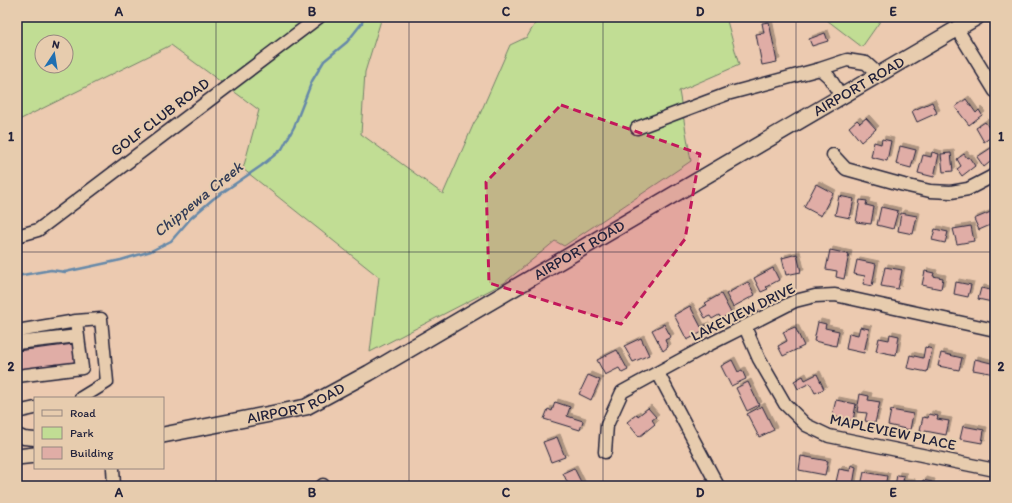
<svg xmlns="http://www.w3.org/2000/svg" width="1012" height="503" viewBox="0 0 1012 503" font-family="Itim,sans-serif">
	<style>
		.green { fill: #c1dd94; stroke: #728068; fill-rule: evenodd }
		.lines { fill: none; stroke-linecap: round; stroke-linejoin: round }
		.stream { stroke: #6689a9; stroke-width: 2.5 }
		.building { fill: #e0ada6; stroke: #22223b; filter: url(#shadow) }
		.minor-casing { stroke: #22223b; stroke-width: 15 }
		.major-casing { stroke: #22223b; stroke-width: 18 }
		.minor { stroke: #e7ccae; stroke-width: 12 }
		.major { stroke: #e7ccae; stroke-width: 15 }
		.marked { fill: #c2185b; fill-opacity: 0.2; stroke: #c2185b; stroke-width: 3; stroke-dasharray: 8 5; stroke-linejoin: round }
		.grid { fill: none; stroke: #22223b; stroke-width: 1; stroke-opacity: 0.55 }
		.labels { text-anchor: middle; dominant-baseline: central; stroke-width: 4; stroke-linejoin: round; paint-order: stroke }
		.street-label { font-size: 15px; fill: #22223b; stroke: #e7ccae }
		.water-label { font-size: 16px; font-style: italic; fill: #333c57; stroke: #e7ccae }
		.neatline { fill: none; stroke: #22223b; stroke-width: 1.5 }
		.grid-label { font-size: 13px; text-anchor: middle; font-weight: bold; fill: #22223b }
	</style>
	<defs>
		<filter id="shadow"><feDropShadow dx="3" dy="-3" stdDeviation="0" flood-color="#0004"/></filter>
	</defs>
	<rect width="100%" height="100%" fill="#eccab0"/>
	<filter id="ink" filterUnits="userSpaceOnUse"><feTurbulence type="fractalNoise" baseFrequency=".025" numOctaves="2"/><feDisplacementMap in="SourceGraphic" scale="8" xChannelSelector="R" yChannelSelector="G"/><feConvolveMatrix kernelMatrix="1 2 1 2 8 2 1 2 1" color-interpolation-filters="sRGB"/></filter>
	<g filter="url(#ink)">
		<path class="green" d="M17,17H382L365,72L361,134L443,194L474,123L480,114L510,45L527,37L539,17H726L739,65L679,91L691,161L564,246L555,241L504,283L370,352L379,277L243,169L259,110L171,45L17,121ZM42,42H66V66H42Z
			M823,17H883L862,47Z"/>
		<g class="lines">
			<path class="stream" d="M17,276L51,270L65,272L121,260L151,251L171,241L191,218L213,199L261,166L282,149L294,127L312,81L324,61L347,42L362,23L363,17"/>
		</g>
		<path class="building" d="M769,22L777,62L762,65L756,34L764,33L762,23Z
			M825,33L828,41L812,46L809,39Z
			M966,99L976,113L979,110L982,115L969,125L955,107Z
			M932,102L937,113L917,122L912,111Z
			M866,118L876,129L861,142L849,127L857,120L860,123Z
			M985,122L994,135L984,142L976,128Z
			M882,139L891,141L887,161L871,157L874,142L881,144Z
			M900,146L916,150L911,168L896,164Z
			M994,146L995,148V158L984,167L977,157Z
			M932,152L939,154L934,177L918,173L923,155L931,157Z
			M951,153L953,171L943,172L941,154Z
			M964,154L967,158L969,157L975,166L962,176L957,169L961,166L957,159Z
			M816,184L833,193L821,216L804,207Z
			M839,196L854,199L850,218L835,215Z
			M860,200L867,201L866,205L874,207L871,224L856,222Z
			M881,207L898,211L893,229L877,225Z
			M993,211L995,215V223L979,230L974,219Z
			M901,213L917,216L913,234L898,231Z
			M971,226L974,241L957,244L953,229Z
			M935,229L948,232L945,243L932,240Z
			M830,250L849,254L844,279L836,277L837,271L826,269Z
			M797,254L801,272L786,275L782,258Z
			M857,260L876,264L872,286L863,284L865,276L854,274Z
			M885,267L902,270L898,289L881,286Z
			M773,268L779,280L766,287L768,289L761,292L754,278Z
			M925,271L934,273L933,276L943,278L941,289L922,285Z
			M748,282L755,295L733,307L726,294Z
			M956,282L971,285L968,297L954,294Z
			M981,288L995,291L992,302L978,299Z
			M721,294L731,313L721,319L719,315L712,319L710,316L705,318L700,309L707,305L705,303Z
			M690,306L701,327L706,325L708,329L687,340L674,315Z
			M818,322L826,324L825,328L839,331L836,346L814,341Z
			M664,324L671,337L665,340L668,347L663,351L652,330Z
			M795,327L804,346L783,356L778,346L787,341L783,332Z
			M860,327L869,329L864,353L846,349L849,333L858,335Z
			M890,334L899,336L896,355L876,351L879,338L889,340Z
			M641,338L649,355L633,362L624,346Z
			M74,344L76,363L17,370V351Z
			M925,347L932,349L927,372L907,368L910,355L923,358Z
			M617,350L628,370L622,373L619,368L605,375L597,360Z
			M941,353L962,358L959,370L938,366Z
			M975,359L995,364V374L973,370Z
			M732,360L738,372L742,370L746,379L731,386L721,366Z
			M817,374L824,389L815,393L810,383L798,389L794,381L803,376L805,380Z
			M588,375L600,380L591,400L579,394Z
			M748,382L759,405L747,411L736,388Z
			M860,394L869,396L868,400L880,402L875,423L865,421L867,413L857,412Z
			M836,400L856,404L853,421L832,416Z
			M555,402L570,407L567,416L583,421L580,430L544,419L548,409L552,411Z
			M762,406L774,430L759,437L747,414Z
			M648,408L656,417L652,420L655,424L639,437L627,422L637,414L638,416Z
			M891,410L913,414L910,430L888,425Z
			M929,414L938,416L937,419L949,421L946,435L920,430L923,417L928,418Z
			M963,426L984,430L982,443L960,439Z
			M557,437L565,457L551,462L543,442Z
			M801,456L828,461L825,475L799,470Z
			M851,465L856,467L853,485L836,482L839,469L850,471Z
			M574,468L583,486H569L563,473Z
			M864,472L887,476L885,486H861Z
			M897,475L904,476L903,481L912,482V486H895Z
			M923,480L932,482L931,486H922Z"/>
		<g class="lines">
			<g class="minor-casing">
				<path id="minor" d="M957,29L995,91
					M820,69L829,77L841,96
					M637,128L727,94L820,69L847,60L866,63L878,74
					M833,155L846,169L904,185L930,191L951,192L968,189L995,175
					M17,236L38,230L319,17
					M76,321L101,319L107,382L81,398
					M745,327L759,359L785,404L806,425L829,436L995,470
					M17,331L76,321L82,368L17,376
					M17,343L78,336
					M658,373L718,486
					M17,412L35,408
					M17,435L24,438L35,439
					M605,452L607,425L622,392L710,344L795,301L815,296L835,295L995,330
					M113,468L114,486
					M322,486L323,485"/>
			</g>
			<g class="major-casing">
				<g id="major">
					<path id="s1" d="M163,435L306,407L369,373L977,17"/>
					<path d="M17,457L35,455"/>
				</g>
			</g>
			<use href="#minor" class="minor"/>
			<use href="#major" class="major"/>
		</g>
	</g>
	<path class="marked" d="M561,105L700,154L685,239L621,324L489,283L486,182Z"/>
	<path class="grid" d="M216,17V486M409,17V486M603,17V486M796,17V486M17,252H995"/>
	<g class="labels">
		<g class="street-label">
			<text stroke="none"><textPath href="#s1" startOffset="785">AIRPORT ROAD</textPath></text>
			<text transform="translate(160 117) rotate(-37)">GOLF CLUB ROAD</text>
			<text stroke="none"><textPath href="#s1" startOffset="461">AIRPORT ROAD</textPath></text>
			<text transform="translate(743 312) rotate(-26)">LAKEVIEW DRIVE</text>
			<text stroke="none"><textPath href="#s1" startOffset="137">AIRPORT ROAD</textPath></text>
			<text transform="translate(893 432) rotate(12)">MAPLEVIEW PLACE</text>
		</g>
		<g class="water-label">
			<text transform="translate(198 199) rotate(-39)">Chippewa Creek</text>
		</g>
	</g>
	<rect width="1012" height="503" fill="none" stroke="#e7ccae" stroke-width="44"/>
	<rect x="34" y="397" width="130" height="72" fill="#e7ccae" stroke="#988880"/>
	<rect x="42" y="410" width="20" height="6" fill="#e7ccae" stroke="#988880"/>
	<text x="70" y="417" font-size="12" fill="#22223b">Road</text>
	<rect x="42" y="427" width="20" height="12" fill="#c1dd94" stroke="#988880"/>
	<text x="70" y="437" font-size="12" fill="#22223b">Park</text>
	<rect x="42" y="447" width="20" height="12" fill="#e0ada6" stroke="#988880"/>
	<text x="70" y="457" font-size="12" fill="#22223b">Building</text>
	<g transform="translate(54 54) rotate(12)"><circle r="19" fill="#e7ccae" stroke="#988880"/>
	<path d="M0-3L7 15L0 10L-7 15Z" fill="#1f6fb2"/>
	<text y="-6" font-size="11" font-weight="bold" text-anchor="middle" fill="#22223b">N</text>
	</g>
	<rect x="22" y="22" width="968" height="459" class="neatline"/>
	<g class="grid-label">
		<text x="119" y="16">A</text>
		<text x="312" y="16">B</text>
		<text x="506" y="16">C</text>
		<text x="700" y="16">D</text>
		<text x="893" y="16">E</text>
		<text x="11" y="141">1</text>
		<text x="1001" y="141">1</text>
		<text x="11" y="371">2</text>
		<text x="1001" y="371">2</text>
		<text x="119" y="497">A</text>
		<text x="312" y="497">B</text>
		<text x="506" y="497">C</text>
		<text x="700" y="497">D</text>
		<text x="893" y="497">E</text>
	</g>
</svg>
